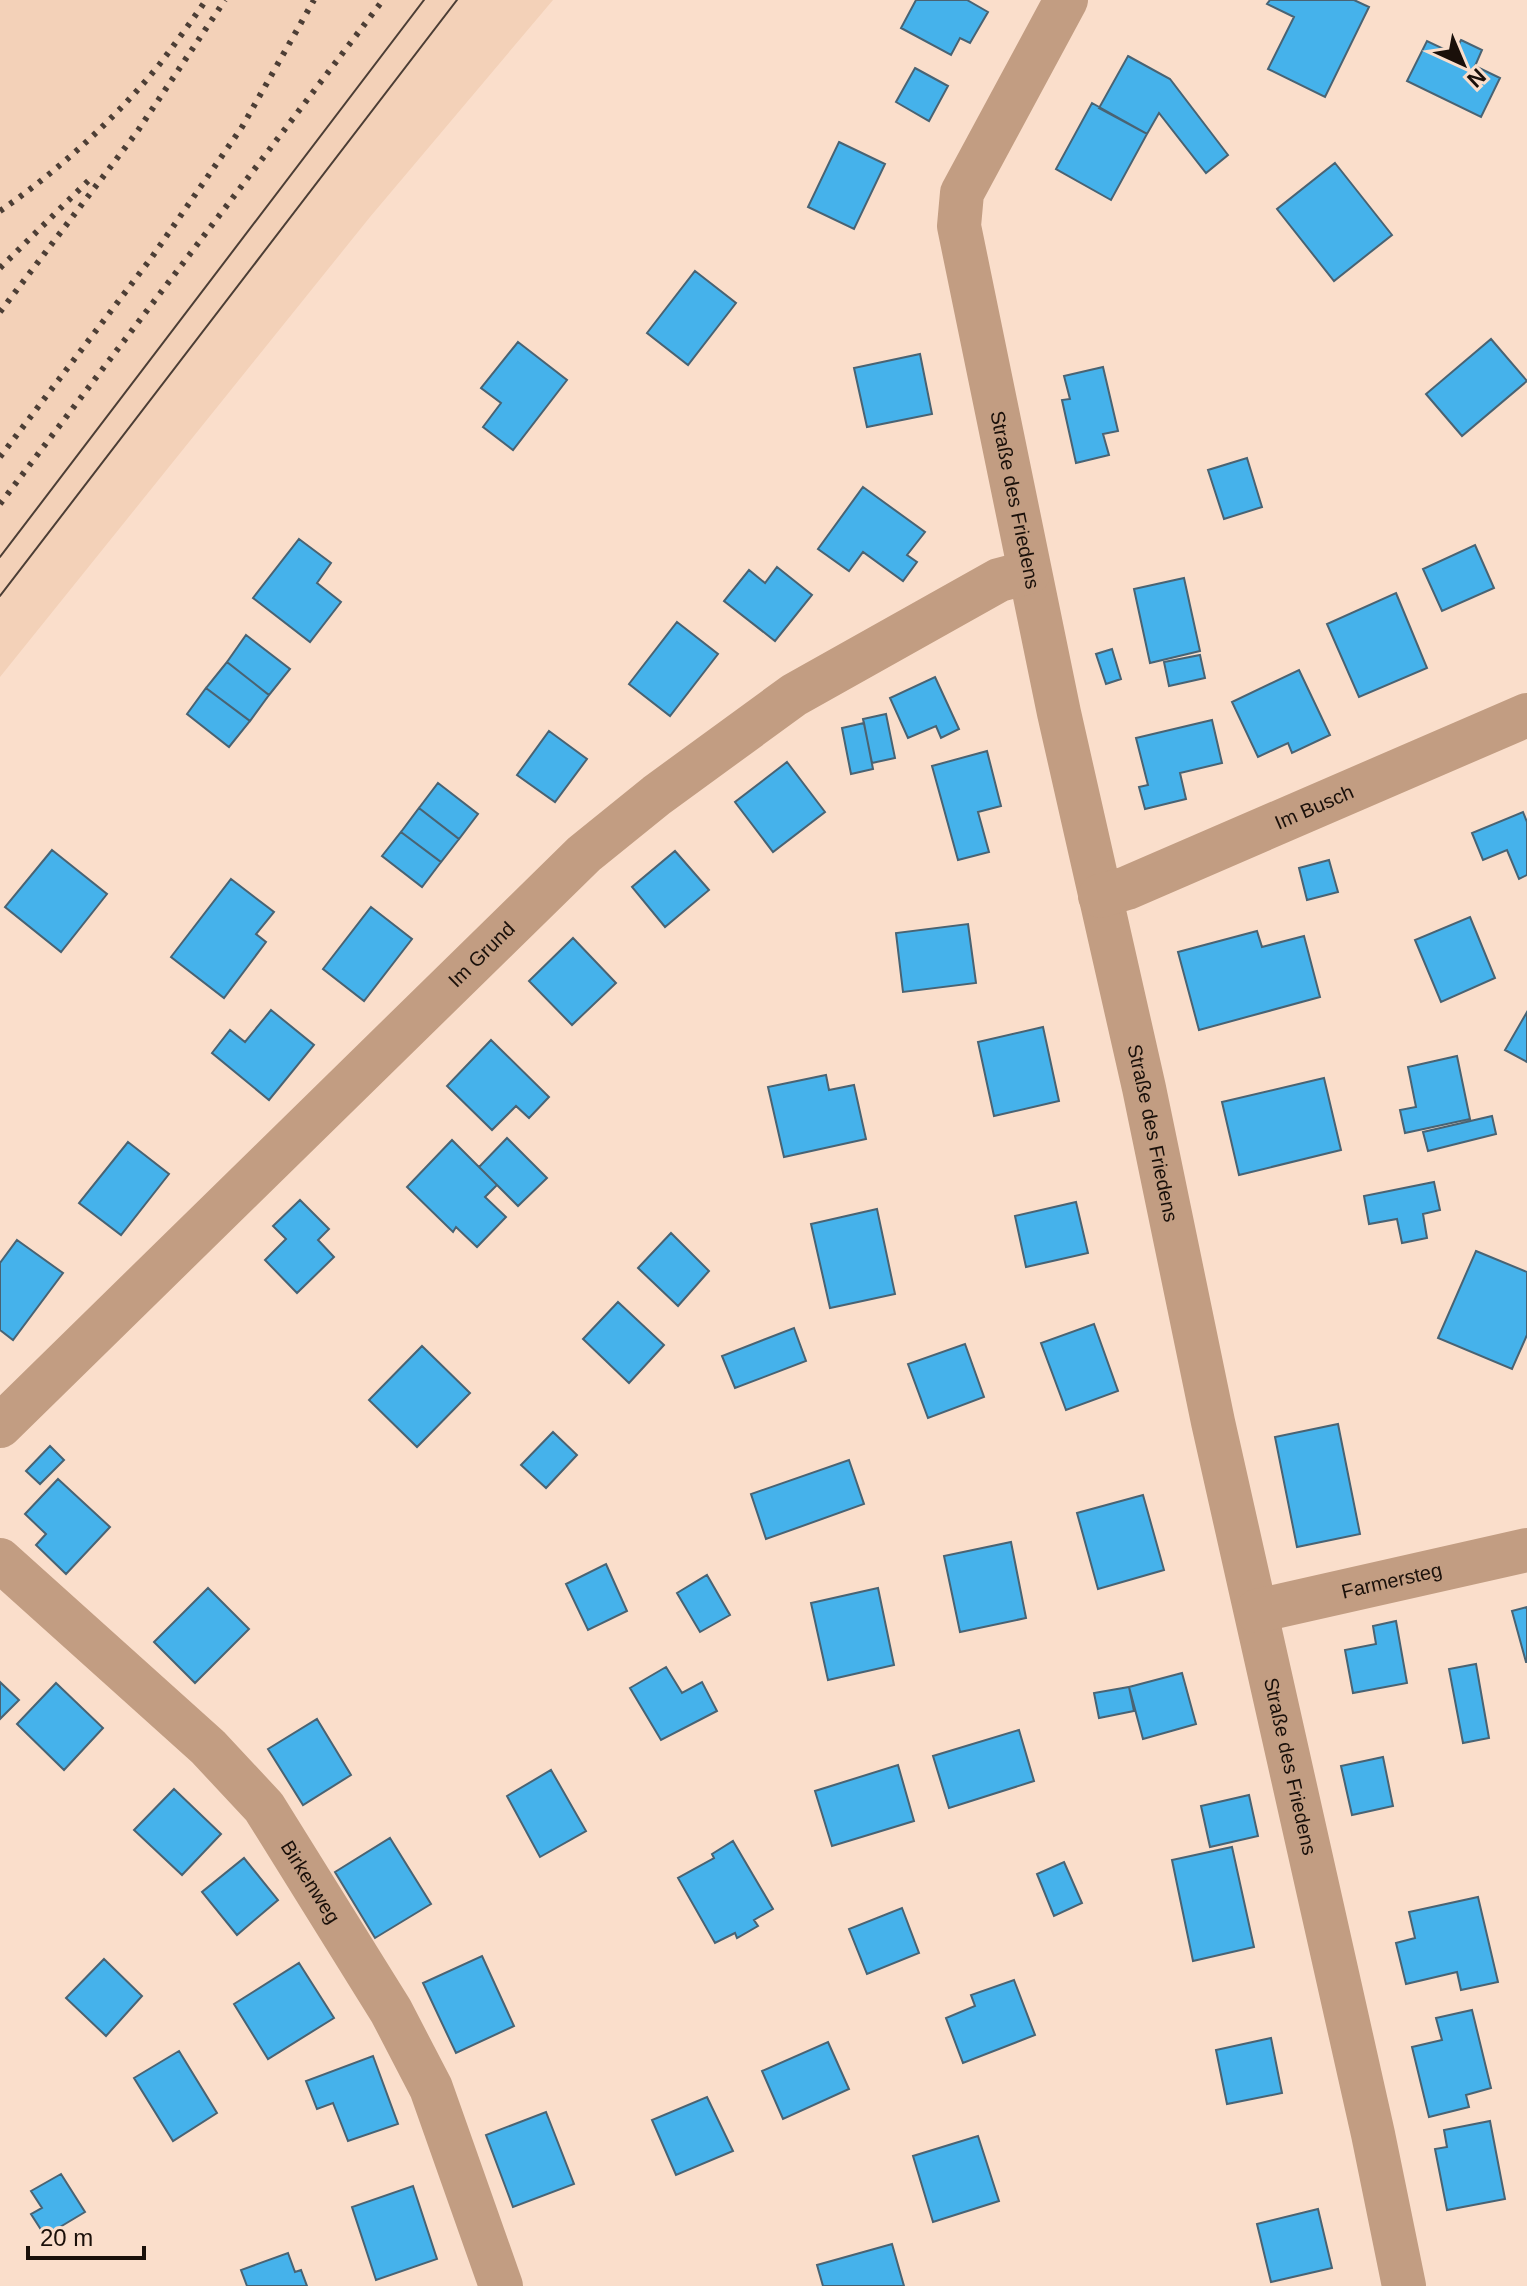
<svg xmlns="http://www.w3.org/2000/svg" width="1527" height="2286" viewBox="0 0 1527 2286" font-family="Helvetica,sans-serif">
	<style>
		.built { fill: #f3d1b8 }
		.building { fill: #45b2eb; stroke: #496373; stroke-width: 2 }
		.lines { fill: none; stroke-linecap: round; stroke-linejoin: round }
		.minor { stroke: #c29d82; stroke-width: 44 }
		.tram { stroke: #4c3e35; stroke-width: 2 }
		.rail { stroke: #4c3e35; stroke-width: 6; stroke-dasharray: 4 8; stroke-linecap: butt }
		.labels { text-anchor: middle; dominant-baseline: central; stroke-width: 6; stroke-linejoin: round; paint-order: stroke }
		.street-label { font-size: 20px; fill: #1a100a; stroke: #fadecb }
	</style>
	<rect width="100%" height="100%" fill="#fadecb"/>
	<path class="built" d="M0,0H553L370,217L0,677Z"/>
	<path class="building" d="M916,0H967L988,12L970,43L960,38L951,55L901,28Z
		M1270,0H1354L1369,7L1325,97L1268,69L1294,17L1267,4Z
		M1461,40L1482,50L1475,66L1500,78L1481,117L1407,81L1427,41L1454,54Z
		M1128,56L1170,79L1228,155L1206,173L1159,113L1147,134L1099,108Z
		M915,68L948,86L929,121L896,102Z
		M1092,103L1147,134L1111,200L1056,169Z
		M839,142L885,164L854,229L808,207Z
		M1335,163L1392,235L1334,281L1277,209Z
		M695,271L736,303L688,365L647,333Z
		M1491,339L1527,381L1462,436L1426,394Z
		M518,342L567,380L513,450L483,427L501,403L481,388Z
		M920,354L932,414L867,427L854,368Z
		M1103,367L1118,431L1103,434L1109,455L1076,463L1062,400L1070,399L1064,376Z
		M1247,458L1262,507L1224,519L1208,470Z
		M863,487L925,532L907,555L917,562L903,581L863,552L849,571L818,549Z
		M299,539L331,563L317,583L341,602L310,642L253,598Z
		M1475,545L1494,588L1442,611L1423,569Z
		M777,567L812,595L775,641L724,601L749,570L765,583Z
		M1184,578L1200,651L1150,663L1134,589Z
		M1396,593L1427,668L1359,697L1327,624Z
		M677,622L718,654L670,716L629,684Z
		M246,635L290,669L269,695L227,662Z
		M1112,649L1121,679L1106,684L1096,654Z
		M1200,655L1205,678L1169,686L1164,662Z
		M227,662L269,695L250,721L206,688Z
		M1299,670L1330,735L1292,753L1288,743L1258,757L1232,702Z
		M935,677L959,729L941,738L936,726L908,738L890,698Z
		M206,688L250,721L229,747L187,714Z
		M886,714L895,758L872,763L863,719Z
		M1212,720L1222,763L1180,773L1186,799L1145,809L1139,787L1148,785L1136,738Z
		M864,723L873,769L851,774L842,728Z
		M549,731L587,759L555,802L517,775Z
		M987,751L1001,806L978,812L989,852L958,860L932,766Z
		M787,762L825,812L773,852L735,802Z
		M438,783L478,814L459,839L419,808Z
		M419,808L459,839L441,862L401,832Z
		M1523,812L1527,822V875L1519,879L1507,850L1483,860L1472,833Z
		M401,832L441,862L422,887L382,856Z
		M52,850L107,894L61,952L5,907Z
		M675,851L709,890L665,927L632,887Z
		M1329,860L1338,892L1307,900L1299,868Z
		M231,879L274,912L256,934L266,942L224,998L171,957Z
		M371,907L412,939L364,1001L323,969Z
		M1470,917L1495,978L1441,1002L1415,940Z
		M968,924L976,983L903,992L896,933Z
		M1257,931L1262,947L1304,936L1320,997L1199,1030L1178,952Z
		M573,938L616,983L572,1025L529,981Z
		M271,1010L314,1045L269,1100L212,1053L230,1030L245,1042Z
		M1527,1012V1062L1505,1050Z
		M1043,1027L1059,1101L994,1116L978,1042Z
		M491,1040L549,1097L529,1118L516,1106L492,1130L447,1086Z
		M1457,1056L1470,1119L1405,1133L1400,1110L1416,1107L1408,1067Z
		M826,1075L829,1090L854,1085L866,1139L784,1157L768,1087Z
		M1324,1078L1341,1150L1239,1175L1222,1102Z
		M1492,1116L1496,1134L1428,1151L1423,1132Z
		M507,1138L547,1178L518,1206L479,1167Z
		M452,1140L497,1185L485,1197L506,1217L477,1247L456,1227L453,1232L407,1187Z
		M128,1142L169,1174L121,1235L79,1203Z
		M1434,1182L1440,1210L1423,1214L1427,1238L1402,1243L1397,1219L1369,1224L1364,1196Z
		M300,1200L329,1229L318,1240L334,1257L297,1293L265,1260L286,1239L273,1226Z
		M1076,1202L1088,1253L1026,1267L1015,1216Z
		M877,1209L895,1294L830,1308L811,1224Z
		M671,1233L709,1271L678,1306L638,1268Z
		M17,1240L63,1273L13,1340L0,1330V1263Z
		M1476,1251L1527,1272V1335L1512,1369L1438,1338Z
		M618,1302L664,1345L629,1383L583,1339Z
		M1094,1324L1118,1391L1066,1410L1041,1343Z
		M794,1328L806,1361L735,1388L722,1356Z
		M965,1344L984,1397L928,1418L908,1364Z
		M422,1346L470,1393L417,1447L369,1400Z
		M1338,1424L1360,1534L1297,1547L1275,1437Z
		M553,1432L577,1455L546,1488L521,1465Z
		M50,1446L64,1460L40,1484L26,1471Z
		M849,1460L864,1504L766,1539L751,1494Z
		M58,1479L110,1527L66,1574L36,1545L46,1534L25,1514Z
		M1143,1495L1164,1570L1098,1589L1077,1513Z
		M1011,1542L1026,1618L960,1632L944,1556Z
		M606,1564L627,1611L588,1630L566,1584Z
		M707,1575L730,1615L700,1632L677,1593Z
		M208,1588L249,1629L195,1683L154,1642Z
		M878,1588L894,1665L828,1680L811,1603Z
		M1527,1607V1662H1526L1512,1611Z
		M1396,1621L1407,1683L1353,1693L1345,1650L1376,1644L1373,1626Z
		M1476,1664L1489,1738L1463,1743L1449,1669Z
		M666,1667L682,1693L702,1682L717,1711L661,1740L630,1688Z
		M1182,1673L1196,1724L1143,1739L1129,1687Z
		M0,1682L19,1700L0,1719Z
		M56,1683L103,1728L64,1770L17,1724Z
		M1129,1687L1134,1711L1099,1718L1094,1693Z
		M317,1719L351,1775L303,1805L268,1749Z
		M1019,1730L1034,1781L949,1808L933,1756Z
		M1383,1757L1393,1806L1352,1815L1341,1766Z
		M898,1765L914,1821L832,1846L815,1791Z
		M551,1770L586,1831L540,1857L507,1796Z
		M174,1789L221,1834L182,1875L134,1830Z
		M1249,1795L1258,1836L1210,1847L1201,1806Z
		M390,1838L431,1904L375,1938L335,1872Z
		M733,1841L773,1909L754,1920L758,1926L737,1938L735,1933L715,1943L678,1878L714,1858L712,1854Z
		M1232,1847L1254,1947L1193,1961L1172,1860Z
		M244,1858L278,1900L237,1935L202,1892Z
		M1064,1862L1082,1903L1054,1916L1037,1874Z
		M1478,1897L1498,1982L1461,1990L1457,1972L1406,1984L1396,1943L1415,1938L1409,1912Z
		M902,1908L919,1953L867,1974L849,1929Z
		M482,1956L514,2026L456,2053L423,1983Z
		M104,1959L142,1996L106,2036L66,1998Z
		M299,1963L334,2018L268,2059L234,2004Z
		M1014,1980L1035,2035L963,2063L946,2018L975,2006L971,1995Z
		M1472,2010L1491,2088L1466,2095L1469,2107L1429,2117L1412,2047L1442,2040L1436,2018Z
		M1271,2038L1282,2093L1227,2104L1216,2050Z
		M828,2042L849,2089L783,2119L762,2071Z
		M179,2051L217,2113L173,2141L134,2078Z
		M373,2056L398,2124L348,2141L333,2103L317,2109L306,2081Z
		M707,2097L733,2151L676,2175L652,2120Z
		M546,2112L574,2184L513,2207L486,2135Z
		M1490,2121L1505,2199L1447,2210L1435,2149L1447,2147L1444,2130Z
		M978,2136L999,2201L933,2222L913,2156Z
		M61,2174L85,2212L45,2236L31,2214L42,2208L31,2191Z
		M413,2186L437,2259L376,2280L352,2207Z
		M1318,2209L1332,2268L1271,2282L1257,2224Z
		M892,2244L904,2286H823L817,2265Z
		M288,2253L295,2272L301,2270L307,2286H247L241,2270Z"/>
	<g class="lines">
		<g class="minor">
			<path id="s1" d="M1066,0L962,193L959,226L1059,713L1144,1088L1213,1422L1373,2134L1404,2286"/>
			<path id="s2" d="M1100,896L1127,888L1527,715"/>
			<path id="s3" d="M0,1426L584,854L657,795L794,695L999,580L1029,572"/>
			<path id="s4" d="M0,1560L208,1747L264,1807L391,2011L431,2088L501,2286"/>
			<path id="s5" d="M1257,1611L1527,1550"/>
		</g>
		<path class="tram" d="M0,557L424,0
			M0,596L457,0"/>
		<path class="rail" d="M0,211C58,171 114,120 159,65C175,44 191,22 206,0
			M0,268L91,178
			M0,312L137,132L225,0
			M0,457L152,257L242,127L314,0
			M0,504L383,0"/>
	</g>
	<g class="labels">
		<g class="street-label">
			<text stroke="none"><textPath href="#s1" startOffset="532">Straße des Friedens</textPath></text>
			<text stroke="none"><textPath href="#s2" startOffset="232">Im Busch</textPath></text>
			<text stroke="none"><textPath href="#s3" startOffset="674">Im Grund</textPath></text>
			<text stroke="none"><textPath href="#s1" startOffset="1180">Straße des Friedens</textPath></text>
			<text stroke="none"><textPath href="#s5" startOffset="138">Farmersteg</textPath></text>
			<text stroke="none"><textPath href="#s1" startOffset="1828">Straße des Friedens</textPath></text>
			<text stroke="none"><textPath href="#s4" startOffset="450">Birkenweg</textPath></text>
		</g>
	</g>
	<g transform="translate(1463 64) rotate(136)" stroke="#fadecb" stroke-width="6" paint-order="stroke">
	<path d="M0-6L14 30L0 20L-14 30Z" fill="#1a100a"/>
	<text y="-12" font-size="22" font-weight="bold" text-anchor="middle" fill="#1a100a">N</text>
	</g>
	<path d="M28 2246v12h116v-12" fill="none" stroke="#1a100a" stroke-width="4"/>
	<text x="40" y="2246" font-size="24" fill="#1a100a" stroke="#fadecb" stroke-width="6" paint-order="stroke">20 m</text>
</svg>
